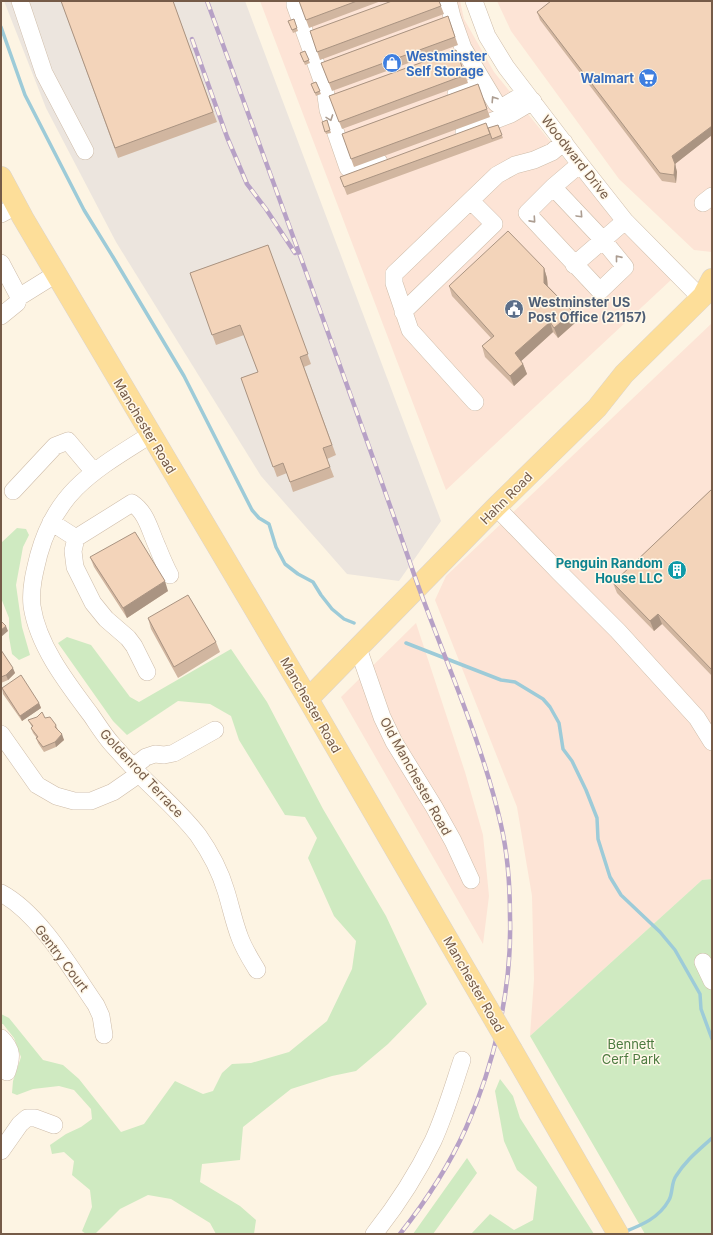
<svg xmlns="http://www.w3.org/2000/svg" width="713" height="1235" viewBox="0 0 713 1235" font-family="Inter,sans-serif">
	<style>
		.commercial { fill: #fde4d6 }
		.industrial { fill: #ece5de }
		.green { fill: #cfeac1 }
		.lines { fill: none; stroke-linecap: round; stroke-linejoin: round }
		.stream { stroke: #9dcbd8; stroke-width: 3.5 }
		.minor-casing { stroke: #cebca9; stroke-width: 18 }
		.major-casing { stroke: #dbd4cf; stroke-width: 22 }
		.minor { stroke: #fff; stroke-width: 17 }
		.major { stroke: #fdde99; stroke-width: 21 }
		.rail-casing { stroke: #b7a1c6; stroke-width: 4.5 }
		.rail { stroke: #fff8e9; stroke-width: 3; stroke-dasharray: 9; stroke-linecap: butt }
		.major-bridge-casing { stroke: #dbd4cf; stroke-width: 22; stroke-linecap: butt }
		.major-bridge { stroke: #fdde99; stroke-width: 21 }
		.wall { fill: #d1b6a0 }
		.shaded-wall { fill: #aa9482 }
		.building { fill: #f3d4ba; stroke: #aa9482 }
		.oneway { stroke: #ac9d91 }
		.labels { text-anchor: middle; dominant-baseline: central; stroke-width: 3; stroke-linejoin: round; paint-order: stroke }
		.shop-label { font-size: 13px; font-weight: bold; fill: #366cbe; stroke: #fff8e9; text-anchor: start }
		.street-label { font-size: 13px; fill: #755b48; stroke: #fff8e9 }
		.service-label { font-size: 13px; font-weight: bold; fill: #4e5e75; stroke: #fff8e9; text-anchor: start }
		.culture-label { font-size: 13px; font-weight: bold; fill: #0d838f; stroke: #fff8e9; text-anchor: end }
		.park-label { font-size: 13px; fill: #4d7b40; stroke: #fff8e9 }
	</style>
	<rect width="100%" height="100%" fill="#fdf4e3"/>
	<path class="commercial" d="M260,1H460L464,19L494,72L587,187L672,279L446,490Z
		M497,1H712V252L694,250L619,179L511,31Z
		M712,323V879L702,880L530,1036L534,979L532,896L517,807L435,600L446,576Z
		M416,623L465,772L483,835L489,896L483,944L341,697Z"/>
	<path class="industrial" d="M4,1H245L441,521L399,581L347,574L261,476L116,242L46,108Z"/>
	<path class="green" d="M17,528L26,529L29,535L23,547L16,585L22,627L30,655L19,660L12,654L9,637V618L1,598V543Z
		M67,637L91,645L130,697L139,702L231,649L267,702L323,809L386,916L427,1004L388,1044L356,1071L332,1076L291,1089L243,1127L240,1160L202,1164L200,1182L240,1206L256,1220L254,1234H216L210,1223L171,1199L148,1195L120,1209L95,1234H86L82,1231L92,1207L90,1190L72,1175L74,1161L64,1152L52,1154L50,1145L66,1134L81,1127L92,1119L91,1109L74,1090L59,1086L33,1089L17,1095L12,1093L13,1081L21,1057L14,1038L3,1024H1V1014L9,1018L43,1060L63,1065L79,1079L121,1132L144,1124L175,1081L203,1094L213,1091L222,1073L232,1064L251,1063L289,1052L327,1021L352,969L356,941L334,916L308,858L317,838L305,817L285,815L239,740L231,716L210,704L178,701L127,735L113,721L58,643Z
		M712,879V1234H645L530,1036L702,880Z
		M500,1079L513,1096L520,1118L594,1234H471L490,1214L514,1230L533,1220L537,1187L517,1170L504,1141L495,1091Z
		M467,1158L477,1173L433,1234H413Z"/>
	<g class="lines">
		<path class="stream" d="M1,27L25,95L84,210L113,257L184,376L252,510L259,518L269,524L276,547L285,564L298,574L313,582L321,595L332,609L344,619L354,623
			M406,643L501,680L515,682L543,699L550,707L559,723L563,749L572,761L586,790L597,818L598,839L610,877L621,895L660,932L675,950L700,994L701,1009L712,1039
			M624,1232C642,1225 659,1218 669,1200C673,1193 671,1183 676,1176C686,1160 698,1151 712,1138"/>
		<g class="minor-casing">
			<path id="minor" d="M20,1L44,73L85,151
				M295,1V5L325,89L328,110L348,168L355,171L379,162
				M448,1L452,17L463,48L496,103L500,106H504L519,97
				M474,1L487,36L506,67L580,164L625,221L701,298
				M456,94L484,83
				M464,132L511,114L533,101
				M553,187L603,240L625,221
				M703,203L712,196
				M1,214L16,206
				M1,263L19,297L56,274
				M574,265L603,240L625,267L600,291L527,213L553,187L580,164
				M403,312L494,224L471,201
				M1,316L17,303L19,297
				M475,402L410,330L394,283V274L497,175L515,165L534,160L552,152L564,142
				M150,435C125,451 97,467 76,488C57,507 46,529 39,554C35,570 30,588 32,606C38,646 67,683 91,715C98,725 104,735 112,744C121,754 130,764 139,774C159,794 180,812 198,835C210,852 220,871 226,891C231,907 234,923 240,938C244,949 251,960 257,970
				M13,491L55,446L68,441L94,472
				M496,507L559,572L618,631L697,718L712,742
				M51,522L76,538L132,503C147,513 150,531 157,546C161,556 165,566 170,575
				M76,538L73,551L75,567L93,603L106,619L128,638L134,646L147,672
				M358,648L382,717L394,742L434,807L453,841L471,880
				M1,734L37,785L56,796L74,801H91L113,792L139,774
				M133,767L146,757L155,754L164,755L174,753L215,730
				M1,893C40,914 71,969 96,1005L101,1016L104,1035
				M703,962L712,981
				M1,1038C13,1050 12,1057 7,1072
				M1,1151L20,1124L27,1118H35L54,1125
				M374,1234C397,1205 417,1174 433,1141C445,1115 453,1087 462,1060"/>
		</g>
		<g class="major-casing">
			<path id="major" d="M1,177L23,218L308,699L487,1007
				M308,699L496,507L597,408L624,374L703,296L712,279
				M512,1050L618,1234"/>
		</g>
		<use href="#minor" class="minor"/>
		<use href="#major" class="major"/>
		<g class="rail-casing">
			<path id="rail" d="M207,1C277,193 348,384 415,577C444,659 482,740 501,825C508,855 510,887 510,917C512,988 495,1063 466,1128C449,1166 426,1201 400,1234
				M192,39L227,137L247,184L266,209L295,253"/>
		</g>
		<use href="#rail" class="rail"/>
		<g class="major-bridge-casing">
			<path id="major-bridge" d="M487,1007L512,1050"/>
		</g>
		<use href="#major-bridge" class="major-bridge"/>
	</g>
	<path class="wall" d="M61,1H173L217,122L118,158Z
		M299,1H381L309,28Z
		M439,1L444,14L320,60L310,31Z
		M712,1V135L675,164L677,172L676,183L662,181L540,20L537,12Z
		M448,16L458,45L332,91L321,63Z
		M294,19L298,31L293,33L288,21Z
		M456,50L468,83L342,129L329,96Z
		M305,51L310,63L305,65L300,53Z
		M316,82L321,94L316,96L311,84Z
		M478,84L490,117L354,167L342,134Z
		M327,120L331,133L326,134L322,122Z
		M498,125L503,138L347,195L340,177Z
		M268,245L311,364L304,367L336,455L327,459L334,477L293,492L287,473L277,477L241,378L258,372L244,335L216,345L190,273Z
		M544,268L547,278L548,286L573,312L576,322L558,338L553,332L521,361L523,364L527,374L514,386L485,357L482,346L491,338L452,296L449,286Z
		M712,489V676L662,624L654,631L617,593L613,583Z
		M90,557L168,591L127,618L94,567Z
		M148,618L216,642L220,652L178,678L151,629Z
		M1,650L15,673L8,680L1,683Z
		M2,688L39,703L41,708L22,721L3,694Z
		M45,718L56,725L58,730L64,740L56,747L44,752L38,743L36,737L33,733L31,728L32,727L28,720Z"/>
	<path class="shaded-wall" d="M712,126V135L675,164L672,156Z
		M675,164L677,172L676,183L674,175Z
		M544,268L547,278L548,293L544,283Z
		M573,312L576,322L558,338L554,328Z
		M550,322L553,332L518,364L515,353Z
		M523,364L527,374L514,386L510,376Z
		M165,581L168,591L127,618L123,608Z
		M658,614L662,624L654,631L650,621Z
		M6,626L8,631L1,637V630Z
		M13,668L15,673L8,680L6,675Z
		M39,703L41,708L22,721L20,716Z
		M62,734L64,740L56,747L55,742Z"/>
	<path class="building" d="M61,1H173L213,112L115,148Z
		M299,1H357L306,20Z
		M392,1H439L441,6L317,52L310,31Z
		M551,1H712V126L672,156L675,164L674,175L660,173L537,12Z
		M448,16L455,37L329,83L321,63Z
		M294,19L297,28L292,30L288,21Z
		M456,50L465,75L339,122L329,96Z
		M305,51L309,60L304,62L300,53Z
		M316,82L320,91L315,93L311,84Z
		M478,84L487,109L351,159L342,134Z
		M327,120L330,130L325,132L322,122Z
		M486,123L490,134L344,187L340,177Z
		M498,125L502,135L492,139L488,128Z
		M508,231L544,268V283L573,312L554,328L550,322L515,353L523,364L510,376L482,346L494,336L449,286Z
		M268,245L308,354L300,357L332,445L323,448L330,467L290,482L283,463L273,467L241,378L258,372L240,325L212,335L190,273Z
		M712,489V670L658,614L650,621L613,583Z
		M135,532L165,581L123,608L90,557Z
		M188,595L216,642L174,667L148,618Z
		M1,621L6,626L1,630Z
		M1,650L13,668L6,675L1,677Z
		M21,675L39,703L20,716L2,688Z
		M42,712L45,718L50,717L56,725L55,727L62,734L55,742L43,747L36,738L38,737L31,728L33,726L28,720L37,717Z"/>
	<defs><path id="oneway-chevron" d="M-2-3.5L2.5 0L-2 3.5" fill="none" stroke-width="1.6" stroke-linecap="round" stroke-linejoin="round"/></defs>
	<g class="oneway">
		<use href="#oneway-chevron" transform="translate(494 99) rotate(-123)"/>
		<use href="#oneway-chevron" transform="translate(330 118) rotate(70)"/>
		<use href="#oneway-chevron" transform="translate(580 215) rotate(47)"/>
		<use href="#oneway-chevron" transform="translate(533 220) rotate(48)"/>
		<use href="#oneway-chevron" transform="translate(618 258) rotate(-129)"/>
	</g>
	<defs>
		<g id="shop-disc" transform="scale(1)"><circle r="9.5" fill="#3f7fe0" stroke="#fff8e9"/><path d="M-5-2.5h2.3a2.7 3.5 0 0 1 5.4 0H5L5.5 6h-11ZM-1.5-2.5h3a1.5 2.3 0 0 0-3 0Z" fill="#fff"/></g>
		<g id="supermarket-disc" transform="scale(1)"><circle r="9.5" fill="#3f7fe0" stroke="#fff8e9"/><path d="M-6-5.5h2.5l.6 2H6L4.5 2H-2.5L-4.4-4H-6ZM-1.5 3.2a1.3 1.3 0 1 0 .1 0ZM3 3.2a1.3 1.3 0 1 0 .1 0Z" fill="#fff"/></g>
		<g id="civic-disc" transform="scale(1)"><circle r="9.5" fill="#5c6f8a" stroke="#fff8e9"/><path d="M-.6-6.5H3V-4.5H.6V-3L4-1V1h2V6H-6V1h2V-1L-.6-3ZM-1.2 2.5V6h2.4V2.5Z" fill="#fff"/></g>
		<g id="building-disc" transform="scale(1)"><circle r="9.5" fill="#0f9aa8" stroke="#fff8e9"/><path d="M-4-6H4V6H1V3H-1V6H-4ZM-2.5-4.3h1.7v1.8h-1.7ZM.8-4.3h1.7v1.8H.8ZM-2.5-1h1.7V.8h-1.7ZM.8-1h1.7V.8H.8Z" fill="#fff"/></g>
	</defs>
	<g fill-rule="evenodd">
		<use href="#shop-disc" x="392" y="63"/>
		<use href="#supermarket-disc" x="648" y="78"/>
		<use href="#civic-disc" x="514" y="309"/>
		<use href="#building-disc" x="677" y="570"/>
	</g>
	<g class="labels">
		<g class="shop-label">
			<text x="406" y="56">Westminster<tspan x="406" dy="15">Self Storage</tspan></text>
			<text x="634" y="78" text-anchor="end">Walmart</text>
		</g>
		<g class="street-label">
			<text transform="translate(576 157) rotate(52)">Woodward Drive</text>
			<text transform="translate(145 426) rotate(59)">Manchester Road</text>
			<text transform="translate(506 498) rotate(-45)">Hahn Road</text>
			<text transform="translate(311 705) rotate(60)">Manchester Road</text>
			<text transform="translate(142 773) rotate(47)">Goldenrod Terrace</text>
			<text transform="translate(416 776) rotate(61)">Old Manchester Road</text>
			<text transform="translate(62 958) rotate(53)">Gentry Court</text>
			<text transform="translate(474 984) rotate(60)">Manchester Road</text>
		</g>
		<g class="service-label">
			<text x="528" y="302">Westminster US<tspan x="528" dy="15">Post Office (21157)</tspan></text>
		</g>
		<g class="culture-label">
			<text x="663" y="563">Penguin Random<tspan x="663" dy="15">House LLC</tspan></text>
		</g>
		<g class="park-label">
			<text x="631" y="1044">Bennett<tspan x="631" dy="15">Cerf Park</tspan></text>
		</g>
	</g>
	<rect width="713" height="1235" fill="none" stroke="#755b48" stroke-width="4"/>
</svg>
